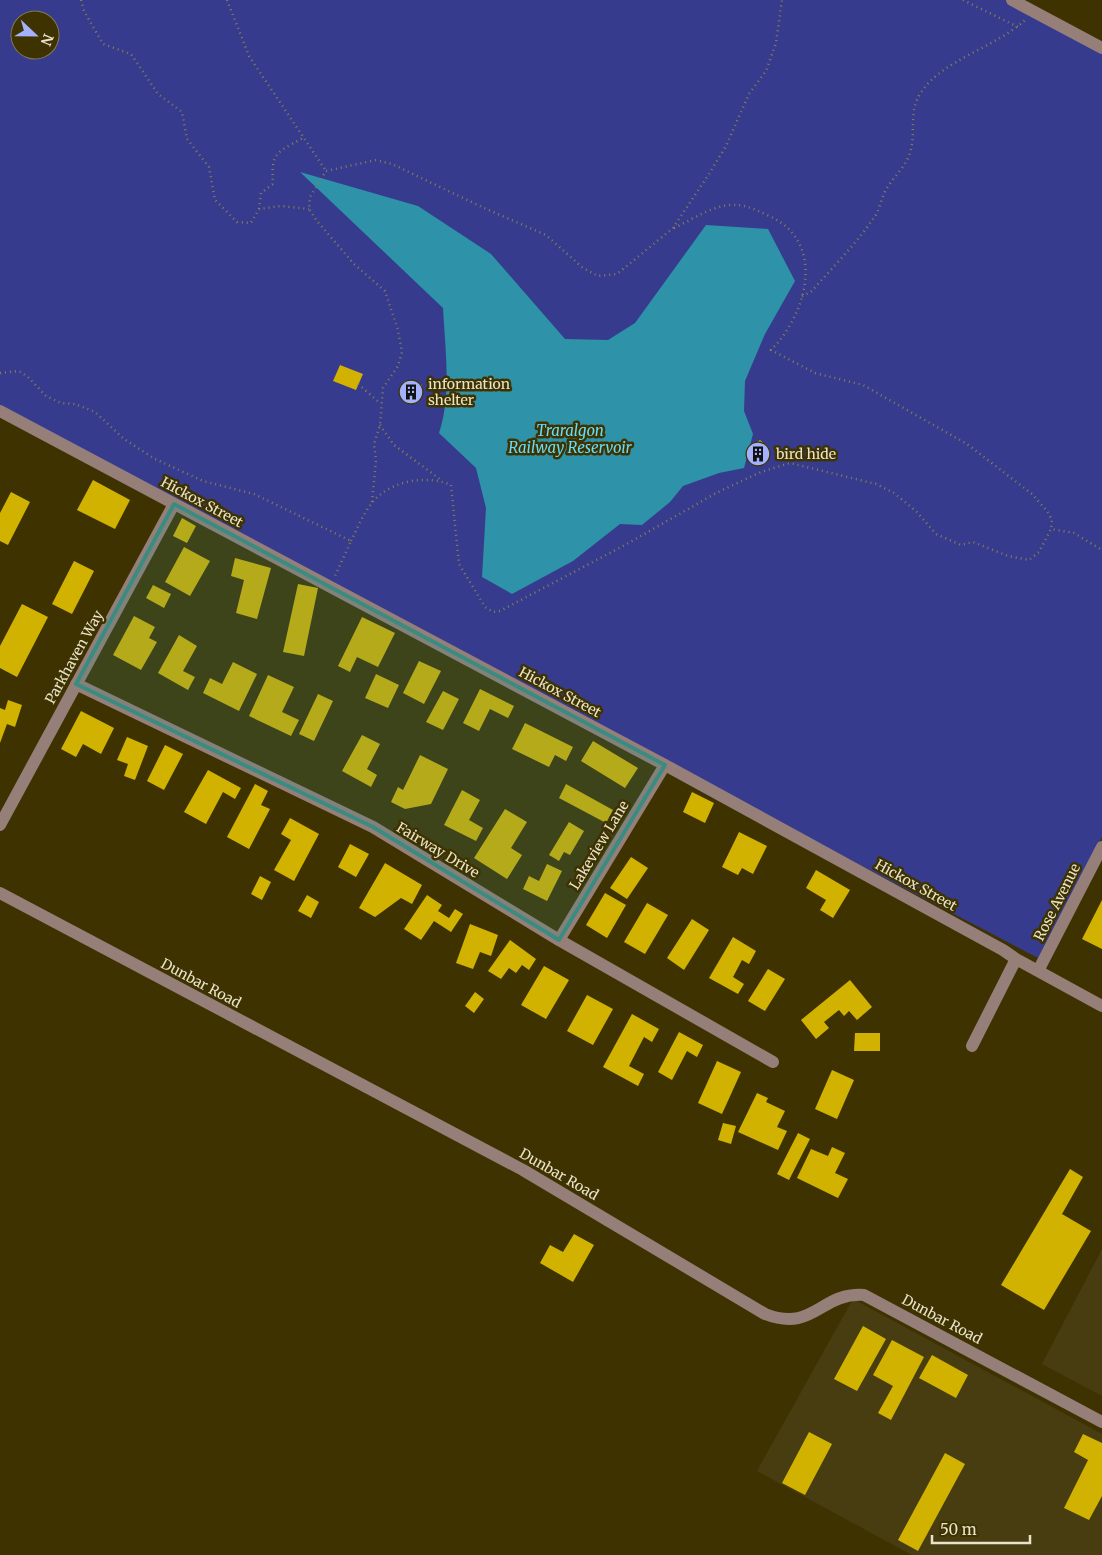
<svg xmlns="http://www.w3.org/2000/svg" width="1102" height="1555" viewBox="0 0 1102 1555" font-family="Merriweather,serif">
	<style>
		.built { fill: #473d11 }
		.green { fill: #363b8e; fill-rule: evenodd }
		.water { fill: #2e92a8 }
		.building { fill: #d2b200 }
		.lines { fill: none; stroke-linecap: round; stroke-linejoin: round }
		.path { stroke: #877e56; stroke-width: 2.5; stroke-dasharray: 1 4; stroke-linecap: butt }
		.minor { stroke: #967f79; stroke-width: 12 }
		.marked { fill: #3b8c80; fill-opacity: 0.2; stroke: #3b8c80; stroke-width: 4; stroke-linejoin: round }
		.labels { text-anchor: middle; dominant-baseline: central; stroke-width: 5; stroke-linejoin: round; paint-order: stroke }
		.poi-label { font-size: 14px; fill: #e9e3ca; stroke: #3e3300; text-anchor: start }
		.street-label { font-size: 14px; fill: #e9e3ca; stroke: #3e3300 }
		.water-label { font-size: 15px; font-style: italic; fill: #67ddfa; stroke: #3e3300 }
	</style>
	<rect width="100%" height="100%" fill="#3e3300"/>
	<path class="built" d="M1102,1249V1396L1042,1364Z
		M853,1299L1102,1434V1555H912L757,1471Z"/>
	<path class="green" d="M0,0H1006L1102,51V837L1038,958L365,606L0,405ZM20,20H50V50H20Z"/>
	<path class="water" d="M300,172L418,206L491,254L565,339L608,340L635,323L706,225L768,229L795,281L765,334L745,381L744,411L753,434L744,468L719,473L683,486L670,502L642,525L620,524L573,561L512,594L482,577L486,508L476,468L439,433C452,394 445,349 443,308Z"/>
	<path class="building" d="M340,365L363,374L356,390L333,381Z
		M404,381L422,385L418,402L402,399Z
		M760,440L767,446L762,451L765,458L763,464L752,457L755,444Z
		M93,480L130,500L115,529L77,510Z
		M11,492L30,502L8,545L0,541V513Z
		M182,518L196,526L187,543L173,536Z
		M184,547L210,561L190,596L165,582Z
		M235,558L271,568L257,619L236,613L244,580L231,576Z
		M74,561L94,571L72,614L52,604Z
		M298,584L318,588L304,656L283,652Z
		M153,585L171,594L164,608L146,598Z
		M22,604L48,617L17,677L0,668V646Z
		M134,616L155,627L149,638L157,642L141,670L113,655Z
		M362,617L395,633L378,667L357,657L350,672L338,666Z
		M179,635L197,646L183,671L195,677L188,690L158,673Z
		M419,661L441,671L424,704L403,693Z
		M233,662L257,674L239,711L203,693L210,678L222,684Z
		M376,674L399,685L388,708L365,698Z
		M268,675L294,687L282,712L299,720L291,736L249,716Z
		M480,689L514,706L508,718L490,709L479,731L463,723Z
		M443,691L459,699L443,730L426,722Z
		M318,694L333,701L314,741L299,734Z
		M8,700L22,705L15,727L7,724L0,743V708L5,710Z
		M81,711L114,728L101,754L83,744L76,757L61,749Z
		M525,723L573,747L566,761L555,755L549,767L512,749Z
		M362,735L380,744L367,769L377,775L371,787L342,771Z
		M127,737L148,746L135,780L124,776L128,764L117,760Z
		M593,741L638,768L625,788L581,761Z
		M165,745L183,754L164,790L147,781Z
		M420,755L448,769L431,804L405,809L391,802L398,787L403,790Z
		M208,770L241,788L235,799L223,792L206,824L184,812Z
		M255,784L268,791L261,805L270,809L249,849L227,837Z
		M566,784L613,810L606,823L559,798Z
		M462,790L480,800L469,820L483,828L476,841L444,825Z
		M692,792L714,803L705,823L683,812Z
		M505,809L527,822L511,848L522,855L507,879L474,858Z
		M290,818L319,834L294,881L274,870L291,840L281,834Z
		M569,822L584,831L570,855L564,852L559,861L549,855Z
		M739,832L767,846L753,874L742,868L738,875L722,867Z
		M350,844L369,854L356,877L338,867Z
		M631,857L648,868L627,899L610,888Z
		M385,863L422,885L412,904L401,898L375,917L359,908Z
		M547,864L562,871L547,901L523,889L529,876L539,881Z
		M816,870L850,890L833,918L820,910L826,900L806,888Z
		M260,876L271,882L262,900L251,894Z
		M605,893L626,905L607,938L586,925Z
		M307,895L319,902L311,918L298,911Z
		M427,895L442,905L438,911L449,918L455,909L463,914L451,932L434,921L421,940L404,929Z
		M1102,900V949L1082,939Z
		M647,903L668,915L645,954L624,942Z
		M692,919L709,930L684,970L667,958Z
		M470,924L498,935L491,956L480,952L473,969L456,963Z
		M733,937L756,951L749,964L742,960L733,977L744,984L738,994L709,978Z
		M510,940L536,959L529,970L522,965L516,973L509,968L501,979L488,971Z
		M544,966L569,980L546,1019L521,1005Z
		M768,969L785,979L765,1011L748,1001Z
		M850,980L872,1007L857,1020L849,1011L844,1016L839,1010L824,1022L829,1028L816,1039L801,1020Z
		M475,992L484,999L474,1013L465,1006Z
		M587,995L613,1009L593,1045L567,1031Z
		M632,1014L659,1029L652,1042L644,1037L629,1066L644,1074L638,1086L603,1067Z
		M679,1032L703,1045L697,1057L687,1051L672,1080L658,1072Z
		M855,1033H880V1051H854Z
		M717,1061L741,1072L722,1114L698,1103Z
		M832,1070L854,1080L837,1119L815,1109Z
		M757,1093L768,1098L766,1102L785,1111L777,1127L787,1131L778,1150L738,1132Z
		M723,1123L736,1126L731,1144L718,1140Z
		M798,1133L810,1139L789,1180L777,1174Z
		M832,1147L845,1153L835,1173L848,1179L838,1198L797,1178L811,1149L828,1156Z
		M1070,1169L1083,1177L1062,1214L1091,1231L1044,1310L1001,1285Z
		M574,1234L594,1245L573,1282L540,1263L550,1245L563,1252Z
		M863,1326L886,1339L857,1391L834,1379Z
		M892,1340L924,1357L891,1420L878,1413L893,1386L873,1375Z
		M932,1355L968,1375L956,1398L919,1378Z
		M809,1432L832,1444L805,1495L782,1483Z
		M1083,1434L1102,1443V1496L1089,1520L1064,1508L1088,1460L1074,1452Z
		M945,1453L965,1464L918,1551L898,1540Z"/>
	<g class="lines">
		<path class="path" d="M81,0L84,11L103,44L131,54L158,94L182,112L187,139L209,167L215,200L237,222L251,223L259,209L281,206L309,209
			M227,0L249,56L326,171
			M963,0L1018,27
			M259,209L261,193L273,184C271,152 276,153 303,138
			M674,228C692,220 709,207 730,205C744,204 754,209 767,215C827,240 808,313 771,350L815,373L863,385L967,444L1032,494L1047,511L1052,520L1051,529
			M802,296L811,292C832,268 855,245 873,219C880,211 881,197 887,188C893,178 902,170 907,160C919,137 906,112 922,91C943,60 996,47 1025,20
			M0,373L19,371L28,377L46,396L61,403L75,404L95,412L124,439L155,459L203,481L254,494L351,541L335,576
			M358,384L380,403
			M380,425L394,445L441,480
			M372,502L376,460L374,444L380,425L383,388L398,366L402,352L398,330L385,291L354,264L317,221L309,209L310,197L326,171L376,160L392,164L484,208L546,235L583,268L598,276L617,274L673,228L709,174L726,146L749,94L766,71L776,43L782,0
			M351,541C357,529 363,514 372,503C389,481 426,474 451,485L459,564L485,607L493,612L500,611L625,545L718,492L761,472L790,463L876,484L894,493L916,511L936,534L961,545L973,542L1008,556L1029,560L1039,552L1051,529L1074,533L1102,550"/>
		<path class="minor" d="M1012,0L1102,48
			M0,411L665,765L1003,950L1016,959L1102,1006
			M76,684L373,827L559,940L773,1062
			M0,825L174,504
			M0,893L523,1170L765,1314C814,1333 820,1292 864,1295L1102,1422
			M559,940L665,765
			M1038,971L1102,847
			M972,1046L1016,959"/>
	</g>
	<path class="marked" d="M174,504L665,765L559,940L373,827L76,684Z"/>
	<defs>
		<g id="building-disc" transform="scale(1.25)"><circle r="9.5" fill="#a4b1fc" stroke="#3e3300"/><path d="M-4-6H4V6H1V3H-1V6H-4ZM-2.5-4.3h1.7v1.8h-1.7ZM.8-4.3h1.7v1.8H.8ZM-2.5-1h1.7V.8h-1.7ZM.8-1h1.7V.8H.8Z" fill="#111"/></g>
	</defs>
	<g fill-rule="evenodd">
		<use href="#building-disc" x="411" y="392"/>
		<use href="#building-disc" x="758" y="454"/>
	</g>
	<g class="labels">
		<g class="poi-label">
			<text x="428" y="384">information<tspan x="428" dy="16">shelter</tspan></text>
			<text x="776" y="454">bird hide</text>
		</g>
		<g class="street-label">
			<text transform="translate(202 502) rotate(28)">Hickox Street</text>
			<text transform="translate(74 657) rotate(-61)">Parkhaven Way</text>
			<text transform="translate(560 692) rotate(28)">Hickox Street</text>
			<text transform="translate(599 845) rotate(-59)">Lakeview Lane</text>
			<text transform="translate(438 850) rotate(31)">Fairway Drive</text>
			<text transform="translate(916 885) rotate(29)">Hickox Street</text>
			<text transform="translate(1057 902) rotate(-63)">Rose Avenue</text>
			<text transform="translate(201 983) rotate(28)">Dunbar Road</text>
			<text transform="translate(559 1174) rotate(30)">Dunbar Road</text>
			<text transform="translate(942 1319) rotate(28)">Dunbar Road</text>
		</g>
		<g class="water-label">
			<text x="570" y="430">Traralgon<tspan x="570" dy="17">Railway Reservoir</tspan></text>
		</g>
	</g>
	<g transform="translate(35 35) rotate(112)"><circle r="24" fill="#3e3300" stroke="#827951"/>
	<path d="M0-4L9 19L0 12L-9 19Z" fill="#a4b1fc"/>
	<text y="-8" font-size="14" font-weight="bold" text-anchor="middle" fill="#e9e3ca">N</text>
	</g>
	<path d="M932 1535v8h98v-8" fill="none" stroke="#e9e3ca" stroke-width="2.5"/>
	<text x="940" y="1535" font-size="15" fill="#e9e3ca" stroke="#3e3300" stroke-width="4" paint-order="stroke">50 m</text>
</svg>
